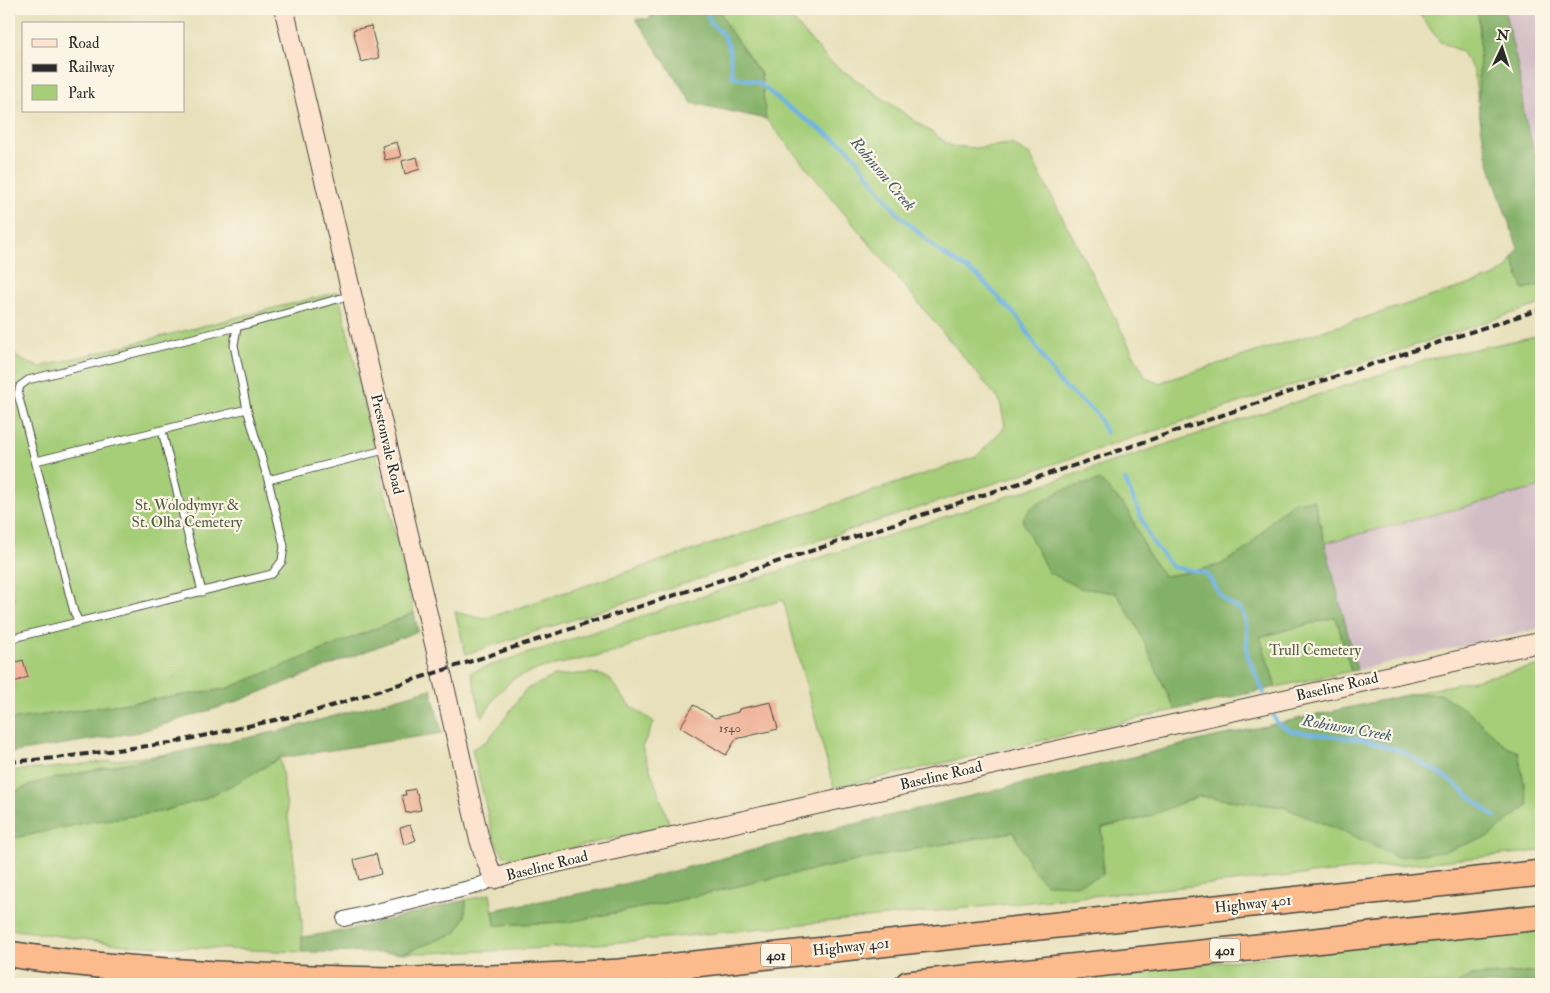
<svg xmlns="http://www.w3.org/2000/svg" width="1550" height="993" viewBox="0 0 1550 993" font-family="'IM FELL Double Pica',serif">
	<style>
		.industrial { fill: #d2bdc5 }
		.green { fill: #a6ce79; stroke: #687c52 }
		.forest { fill: #84b169; stroke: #586e4a }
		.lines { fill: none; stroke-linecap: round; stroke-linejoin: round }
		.stream { stroke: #6eb3e4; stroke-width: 4 }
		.building { fill: #efb398 }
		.lane-casing { stroke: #474640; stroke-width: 9 }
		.street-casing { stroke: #474640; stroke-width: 16 }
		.secondary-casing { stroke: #474640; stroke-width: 21 }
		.highway-casing { stroke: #474640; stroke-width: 28 }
		.path { stroke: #474640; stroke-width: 2.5; stroke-dasharray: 1 4; stroke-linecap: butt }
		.lane { stroke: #fff; stroke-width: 7 }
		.street { stroke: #fff; stroke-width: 14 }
		.secondary { stroke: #fde4d1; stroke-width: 19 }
		.highway { stroke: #fbbb8d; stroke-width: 25 }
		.rail { stroke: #2b2b2b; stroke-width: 4; stroke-dasharray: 8 4; stroke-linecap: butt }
		.labels { text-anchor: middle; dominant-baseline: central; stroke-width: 4.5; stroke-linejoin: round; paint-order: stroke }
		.number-label { font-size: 12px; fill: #5c4d46 }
		.shield { fill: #fcf5e5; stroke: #6a6863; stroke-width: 1 }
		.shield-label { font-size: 14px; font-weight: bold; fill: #2b2b2b }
		.street-label { font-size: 15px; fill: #2b2b2b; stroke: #fcf5e5 }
		.park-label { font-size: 15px; fill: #505c42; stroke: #fcf5e5 }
		.water-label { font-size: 16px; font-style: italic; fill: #425b6c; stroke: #fcf5e5 }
	</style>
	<rect width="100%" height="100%" fill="#fcf5e5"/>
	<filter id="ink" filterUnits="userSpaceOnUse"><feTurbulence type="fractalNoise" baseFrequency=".02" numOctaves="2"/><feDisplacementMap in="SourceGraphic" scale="10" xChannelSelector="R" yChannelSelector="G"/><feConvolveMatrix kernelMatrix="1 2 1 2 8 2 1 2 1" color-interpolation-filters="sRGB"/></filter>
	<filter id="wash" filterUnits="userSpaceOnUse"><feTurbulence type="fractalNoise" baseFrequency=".0096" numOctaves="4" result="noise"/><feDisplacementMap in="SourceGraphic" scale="20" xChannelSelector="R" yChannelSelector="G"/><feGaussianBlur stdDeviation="1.12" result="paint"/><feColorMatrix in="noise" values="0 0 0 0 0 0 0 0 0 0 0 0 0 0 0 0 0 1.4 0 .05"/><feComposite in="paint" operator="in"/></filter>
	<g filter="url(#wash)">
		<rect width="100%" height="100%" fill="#e7e0ba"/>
		<path class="industrial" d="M1477,9H1541V317L1530,269Z
			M1541,447V628L1357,670L1314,500Z"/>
		<path class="green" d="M719,9H783L829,61L951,146L976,148L1011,144L1030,155L1146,378L1158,383L1493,277L1507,269L1513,258L1523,289L1541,285V304L940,501L466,654L455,612L484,619L976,457L1005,427L1000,401L766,119L761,74L728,28Z
			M1413,9H1477L1480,23L1479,108L1474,71L1461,51L1440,42L1417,11Z
			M338,292L414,613L226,689L9,720V603L14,601L9,578V334C14,358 16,359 40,367Z
			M1541,335V487L1325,543L1314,500L1293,502L1272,520L1248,548L1220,565L1185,573L1164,576L1147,552L1128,510L1080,588L1116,593L1136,625L1175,710L834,788L783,600L655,635L616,652L545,667L514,678L497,694L482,718L471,672L1424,360Z
			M1336,617L1351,671L1276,687L1260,637Z
			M1541,665V851C1309,874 1077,898 844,920C698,934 551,953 404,953L456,933L465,917L466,900L490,894L495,925L568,922L666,903L764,880L905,851L1013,832L1033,870L1103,875L1102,828L1147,817L1199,796L1283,807L1356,837L1396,857L1528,805L1518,752L1505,746L1469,712L1440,694H1411Z
			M591,673L608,677L629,705L654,722L642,747L670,825L520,860L504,856L494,840L472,749L487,741L503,721L525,690L554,676Z
			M168,754L38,782L9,794V771L51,768Z
			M280,758L302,920V952L125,945L9,929V838H15L89,822L160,812L201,800L234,784Z
			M1541,927V971L1471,976L1457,984H1021Z"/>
		<path class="forest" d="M658,9H719L728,28L761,74L766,119L692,103L636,19H648Z
			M1477,9H1504L1518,67L1524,114L1541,178V285L1523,289L1513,258L1518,248C1502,202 1483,157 1479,108C1477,75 1483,41 1477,9Z
			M1100,480L1128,510L1147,552L1164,576L1185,573L1220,565L1248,548L1272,520L1293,502L1314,500L1357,670L1351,671L1336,617L1260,637L1276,687L1175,710L1136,625L1116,593L1080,588L1048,572L1022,520L1031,508L1062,490Z
			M414,613L418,631L230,704L139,732L9,753V720L226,689Z
			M431,689L442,733L280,758L234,784L201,800L160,812L89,822L15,838H9V794L38,782L284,730Z
			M1411,694H1440L1469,712L1505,746L1518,752L1528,805L1488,837L1442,852L1396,857L1356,837L1283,807L1199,796L1147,817L1102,828L1103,875L1076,885L1046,884L1033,870L1013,832L905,851L764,880L666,903L568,922L495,925L493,910L609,888L822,832L1206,739Z
			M466,900L465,917L456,933L404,953L302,952V937L349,930Z
			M1541,971V984H1457L1470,976Z"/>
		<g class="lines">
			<path class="stream" d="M706,9L711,24C732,37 730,54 732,76L759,83L789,108L848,148L897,213L940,252L979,277L1019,319L1058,381L1097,414L1106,433
				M1125,480L1151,540L1172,567L1206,573L1223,599L1242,611L1247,629V654L1264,693
				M1272,712L1276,722L1291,731L1365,740L1402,751L1450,780L1495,817"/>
		</g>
		<g id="blocks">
			<path class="building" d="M371,26L379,58L361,62L353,30Z
				M397,142L401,157L385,160L382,146Z
				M417,157L420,169L405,174L402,161Z
				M23,660L28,677L9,684V664Z
				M771,702L778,729L736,739L726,755L680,727L694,705L715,718L738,712L739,709Z
				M415,789L416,794L417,793L421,810L406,813L402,795H406L405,791Z
				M410,825L416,840L404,845L400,828Z
				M376,854L381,874L359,880L354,860Z"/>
		</g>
	</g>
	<g filter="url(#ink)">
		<use href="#blocks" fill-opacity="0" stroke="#474640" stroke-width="1"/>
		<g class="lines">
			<g class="lane-casing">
				<path id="lane" d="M237,327L234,345L247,409L268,480
					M162,431L202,592
					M36,461L247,409
					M79,622L74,612L18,394L20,386L28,380L237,327L352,295
					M9,639L272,574L282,561L284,546L268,480L388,449"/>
			</g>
			<g class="street-casing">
				<path id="street" d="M344,919L477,886L494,879"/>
			</g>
			<g class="secondary-casing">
				<path id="secondary" d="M284,9L441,671L479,838L487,862L494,879L519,871L1541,642"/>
			</g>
			<g class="highway-casing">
				<path id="highway" d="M9,954C77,965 147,970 216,974C281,977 347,980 412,980C482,979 551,976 620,972L1541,873
					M908,984L1541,917"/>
			</g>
			<path class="path" d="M188,500L200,498"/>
			<use href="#lane" class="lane"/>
			<use href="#street" class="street"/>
			<use href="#secondary" class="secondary"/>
			<use href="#highway" class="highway"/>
			<path class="rail" d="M9,762L56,758L170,743L312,712L441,671L1100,457L1357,369L1541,309"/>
		</g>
	</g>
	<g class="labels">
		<g class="number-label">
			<text x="730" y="728">1540</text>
		</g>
		<g class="shield">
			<rect x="1210" y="938.5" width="30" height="23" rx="4"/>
			<rect x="761" y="943.5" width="30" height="23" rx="4"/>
		</g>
		<g class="shield-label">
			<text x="1225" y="950">401</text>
			<text x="776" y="955">401</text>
		</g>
		<g class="street-label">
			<text transform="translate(387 444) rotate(77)">Prestonvale Road</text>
			<text transform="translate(1337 687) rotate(-13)">Baseline Road</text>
			<text transform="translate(941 776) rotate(-13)">Baseline Road</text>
			<text transform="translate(547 866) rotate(-14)">Baseline Road</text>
			<text transform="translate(1253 904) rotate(-6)">Highway 401</text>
			<text transform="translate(851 947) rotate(-6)">Highway 401</text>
		</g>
		<g class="park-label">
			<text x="187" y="505">St. Wolodymyr &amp;<tspan x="187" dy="17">St. Olha Cemetery</tspan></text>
			<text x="1315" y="650">Trull Cemetery</text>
		</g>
		<g class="water-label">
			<text transform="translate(883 174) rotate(50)">Robinson Creek</text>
			<text transform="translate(1347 728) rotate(10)">Robinson Creek</text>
		</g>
	</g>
	<rect width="1550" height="993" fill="none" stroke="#fcf5e5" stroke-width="30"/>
	<rect x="22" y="22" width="162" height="90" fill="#fcf5e5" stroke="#a8a49b"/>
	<rect x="32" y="39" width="25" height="8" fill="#fde4d1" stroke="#a8a49b"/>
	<text x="68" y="48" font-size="15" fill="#2b2b2b">Road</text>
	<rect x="32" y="64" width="25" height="8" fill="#2b2b2b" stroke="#a8a49b"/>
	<text x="68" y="72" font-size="15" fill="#2b2b2b">Railway</text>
	<rect x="32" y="85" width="25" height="15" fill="#a6ce79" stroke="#a8a49b"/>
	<text x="68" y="98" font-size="15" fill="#2b2b2b">Park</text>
	<g transform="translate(1502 48) rotate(4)" stroke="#fcf5e5" stroke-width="4" paint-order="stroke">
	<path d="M0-4L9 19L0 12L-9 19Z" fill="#2b2b2b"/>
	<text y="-8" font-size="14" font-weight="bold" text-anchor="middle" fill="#2b2b2b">N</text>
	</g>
</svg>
